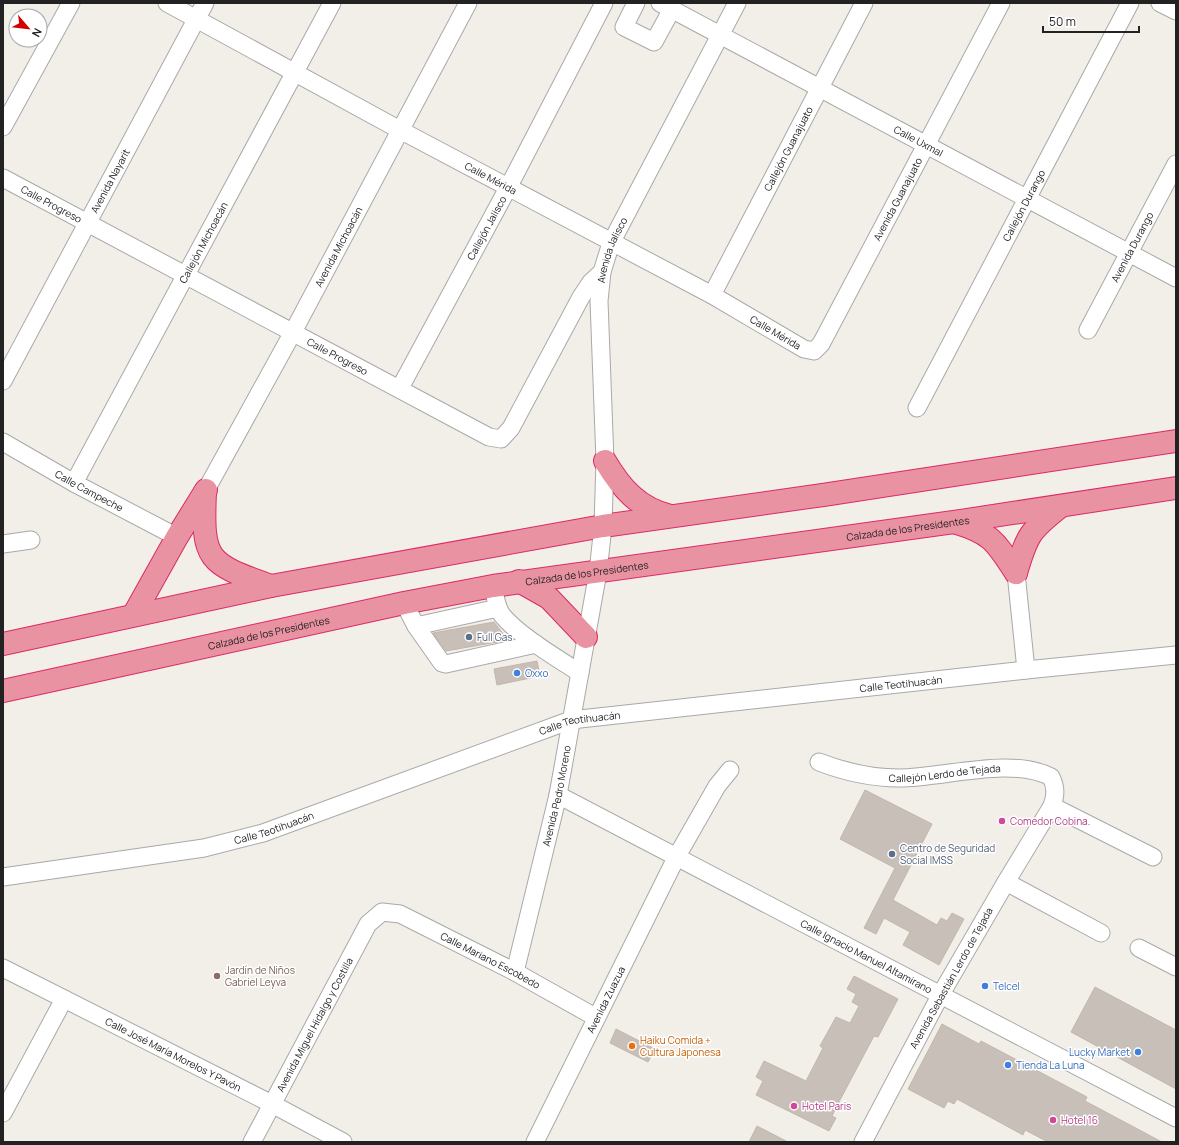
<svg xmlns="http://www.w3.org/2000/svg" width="1179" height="1145" viewBox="0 0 1179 1145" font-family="Manrope,sans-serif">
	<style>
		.building { fill: #c7bfb8; stroke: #c4b6ab }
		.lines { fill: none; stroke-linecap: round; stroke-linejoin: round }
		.minor-casing { stroke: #a9a9a9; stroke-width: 19 }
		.highway-casing { stroke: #dc2a67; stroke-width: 24 }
		.minor { stroke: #fff; stroke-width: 17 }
		.highway { stroke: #e892a2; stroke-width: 22 }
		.service-dot { fill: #5c6f8a; stroke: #fff; stroke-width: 1.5 }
		.shop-dot { fill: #3f7fe0; stroke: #fff; stroke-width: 1.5 }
		.hotel-dot { fill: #d1479c; stroke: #fff; stroke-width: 1.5 }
		.education-dot { fill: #8d6e63; stroke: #fff; stroke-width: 1.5 }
		.food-dot { fill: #e8710a; stroke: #fff; stroke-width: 1.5 }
		.labels { text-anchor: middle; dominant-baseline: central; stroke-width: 3; stroke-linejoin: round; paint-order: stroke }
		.street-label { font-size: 10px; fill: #222; stroke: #fff }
		.service-label { font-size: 10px; fill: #4e5e75; stroke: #fff; text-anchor: start }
		.shop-label { font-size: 10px; fill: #366cbe; stroke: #fff; text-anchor: start }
		.hotel-label { font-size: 10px; fill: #b23c85; stroke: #fff; text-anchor: start }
		.education-label { font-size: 10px; fill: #785e54; stroke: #fff; text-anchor: start }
		.food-label { font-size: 10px; fill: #c56008; stroke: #fff; text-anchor: start }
	</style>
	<rect width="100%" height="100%" fill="#f2efe9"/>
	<path class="building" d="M494,622L508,640L446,651L433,633Z
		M537,661L540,676L497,685L494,669Z
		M865,790L932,824L893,900L937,925L941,918L947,921L952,913L964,919L939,965L903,945L910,932L884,918L876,934L864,928L895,868L840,839Z
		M854,976L898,999L878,1037L874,1036L840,1100L832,1116L836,1118L829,1131L756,1095L763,1081L756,1077L764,1061L806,1081L823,1048L820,1046L836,1017L850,1023L859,1006L852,1002L856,994L847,989Z
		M1095,987L1176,1030V1089L1071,1032Z
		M942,1024L979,1044L981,1041L1087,1097L1085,1101L1162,1142H1048L1025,1130L1023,1135L957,1099L954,1104L948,1101L944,1108L908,1089Z
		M616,1029L655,1049L648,1062L610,1043Z
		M757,1126L788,1142H749Z"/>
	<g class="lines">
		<g class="minor-casing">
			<g id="minor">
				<path id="s1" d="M167,3L400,130L712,295L804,349L814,351L821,344L1001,3"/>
				<path d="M636,3L624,27L654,42L672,9"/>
				<path id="s2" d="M660,3L1176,278"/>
				<path d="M1160,3L1176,11"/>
				<path d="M3,127L71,3"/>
				<path id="s3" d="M3,178L489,437L501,439L511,428L581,297L591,282L602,272"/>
				<path id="s4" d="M712,295L864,3"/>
				<path id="s5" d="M1088,330L1176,164"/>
				<path id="s6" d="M3,381L205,3"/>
				<path id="s7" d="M400,388L509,186L604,3"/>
				<path id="s8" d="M917,408L1130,3"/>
				<path id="s9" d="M3,442L74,483L177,537"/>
				<path id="s10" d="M74,483L332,3"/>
				<path id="s11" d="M206,490L293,332L468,3"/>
				<path d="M3,544L31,540"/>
				<path d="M1016,573L1026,670"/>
				<path d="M493,586C495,595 496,607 502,615C518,635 557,658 580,673"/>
				<path d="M404,603L416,626L442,663L446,664L536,644"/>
				<path d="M416,626L498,608"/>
				<path id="s12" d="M819,762C845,772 871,778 899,778C944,778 1010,756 1051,777C1056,787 1056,795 1052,806L1006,882L941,994L863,1142"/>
				<path id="s13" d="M558,795L1176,1118"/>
				<path d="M1052,806L1153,857"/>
				<path id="s14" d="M3,877L204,848L263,833L571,720L1026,670L1176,655"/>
				<path d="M1006,882L1101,933"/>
				<path d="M1139,948L1176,967"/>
				<path id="s15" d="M3,968L272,1104L343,1142"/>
				<path id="s16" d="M515,972L558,795L598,572L603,526L605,461L599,301L602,272L611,243L737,3"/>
				<path d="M3,1113L64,999"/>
				<path id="s17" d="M252,1142L368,924L382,912L400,914L515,972L595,1017"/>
				<path id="s18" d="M535,1142L677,856L717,786L730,770"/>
			</g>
		</g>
		<g class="highway-casing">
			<g id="highway">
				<path d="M605,461C621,488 638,508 670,516"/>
				<path d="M205,492C202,561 207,563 271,586"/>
				<path d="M957,523C993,534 996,543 1016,573"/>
				<path d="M1016,573C1027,535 1030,530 1061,506"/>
				<path d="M519,581L549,598L586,637"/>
				<path d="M134,614L177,537L206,490"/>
				<path d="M3,644L271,586L603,526L823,495L1176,441"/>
				<path id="s19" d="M3,691L404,603L493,586L954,522L1176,488"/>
			</g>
		</g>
		<use href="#minor" class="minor"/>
		<use href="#highway" class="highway"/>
	</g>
	<g class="service-dot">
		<circle cx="469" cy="637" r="4"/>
		<circle cx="892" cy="854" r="4"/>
	</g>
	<g class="shop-dot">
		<circle cx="517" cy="673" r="4"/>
		<circle cx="985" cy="986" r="4"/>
		<circle cx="1138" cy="1052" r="4"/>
		<circle cx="1008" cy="1065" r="4"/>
	</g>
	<g class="hotel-dot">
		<circle cx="1002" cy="821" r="4"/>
		<circle cx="794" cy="1106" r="4"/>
		<circle cx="1053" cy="1120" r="4"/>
	</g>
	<circle class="education-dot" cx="217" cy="976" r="4"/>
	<circle class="food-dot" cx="632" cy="1046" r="4"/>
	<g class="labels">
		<g class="street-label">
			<text stroke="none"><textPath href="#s2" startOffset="293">Calle Uxmal</textPath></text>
			<text stroke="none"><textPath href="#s4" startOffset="165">Callejón Guanajuato</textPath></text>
			<text stroke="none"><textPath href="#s1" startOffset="368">Calle Mérida</textPath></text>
			<text stroke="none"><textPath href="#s6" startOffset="227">Avenida Nayarit</textPath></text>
			<text stroke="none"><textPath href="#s1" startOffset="909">Avenida Guanajuato</textPath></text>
			<text stroke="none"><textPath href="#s3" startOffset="55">Calle Progreso</textPath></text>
			<text stroke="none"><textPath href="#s8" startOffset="229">Callejón Durango</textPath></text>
			<text stroke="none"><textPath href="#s7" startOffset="182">Callejón Jalisco</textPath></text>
			<text stroke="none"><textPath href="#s10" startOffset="273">Callejón Michoacán</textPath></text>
			<text stroke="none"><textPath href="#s11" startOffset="277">Avenida Michoacán</textPath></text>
			<text stroke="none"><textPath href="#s5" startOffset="94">Avenida Durango</textPath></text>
			<text stroke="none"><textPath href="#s16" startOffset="733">Avenida Jalisco</textPath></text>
			<text stroke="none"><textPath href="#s1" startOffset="692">Calle Mérida</textPath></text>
			<text stroke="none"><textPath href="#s3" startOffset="379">Calle Progreso</textPath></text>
			<text stroke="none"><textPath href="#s9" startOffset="99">Calle Campeche</textPath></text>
			<text stroke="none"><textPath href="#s19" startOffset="920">Calzada de los Presidentes</textPath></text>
			<text stroke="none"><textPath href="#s19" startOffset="596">Calzada de los Presidentes</textPath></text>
			<text stroke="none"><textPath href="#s19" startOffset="272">Calzada de los Presidentes</textPath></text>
			<text stroke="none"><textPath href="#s14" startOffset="924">Calle Teotihuacán</textPath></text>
			<text stroke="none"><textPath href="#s14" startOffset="600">Calle Teotihuacán</textPath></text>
			<text stroke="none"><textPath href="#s12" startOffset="128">Callejón Lerdo de Tejada</textPath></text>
			<text stroke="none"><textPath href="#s16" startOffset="181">Avenida Pedro Moreno</textPath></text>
			<text stroke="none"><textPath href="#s14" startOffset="276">Calle Teotihuacán</textPath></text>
			<text stroke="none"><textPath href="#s13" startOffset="348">Calle Ignacio Manuel Altamirano</textPath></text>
			<text stroke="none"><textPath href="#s17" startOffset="385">Calle Mariano Escobedo</textPath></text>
			<text transform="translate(951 978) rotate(-61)">Avenida Sebastián Lerdo de Tejada</text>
			<text stroke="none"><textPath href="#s18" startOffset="159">Avenida Zuazua</textPath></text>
			<text stroke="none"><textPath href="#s17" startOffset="133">Avenida Miguel Hidalgo y Costilla</textPath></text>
			<text stroke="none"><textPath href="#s15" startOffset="191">Calle José María Morelos Y Pavón</textPath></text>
		</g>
		<g class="service-label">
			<text x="477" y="637">Full Gas</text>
			<text x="900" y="848">Centro de Seguridad<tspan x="900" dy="12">Social IMSS</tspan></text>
		</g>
		<g class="shop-label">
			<text x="525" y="673">Oxxo</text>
			<text x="993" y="986">Telcel</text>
			<text x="1130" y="1052" text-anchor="end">Lucky Market</text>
			<text x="1016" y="1065">Tienda La Luna</text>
		</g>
		<g class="hotel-label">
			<text x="1010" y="821">Comedor Cobina.</text>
			<text x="802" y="1106">Hotel Paris</text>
			<text x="1061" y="1120">Hotel 16</text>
		</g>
		<g class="education-label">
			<text x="225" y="970">Jardín de Niños<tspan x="225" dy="12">Gabriel Leyva</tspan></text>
		</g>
		<g class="food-label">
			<text x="640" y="1040">Haiku Comida +<tspan x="640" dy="12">Cultura Japonesa</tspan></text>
		</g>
	</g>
	<rect width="1179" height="1145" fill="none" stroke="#222222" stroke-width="8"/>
	<g transform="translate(28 28) rotate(118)"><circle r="19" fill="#ffffff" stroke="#a7a7a7"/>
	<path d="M0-3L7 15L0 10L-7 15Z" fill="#d40000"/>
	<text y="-6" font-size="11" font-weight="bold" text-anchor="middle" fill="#222222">N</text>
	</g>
	<path d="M1043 26v6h96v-6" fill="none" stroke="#222222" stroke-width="2"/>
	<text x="1049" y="26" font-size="12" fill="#222222" stroke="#ffffff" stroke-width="3" paint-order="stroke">50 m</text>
</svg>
